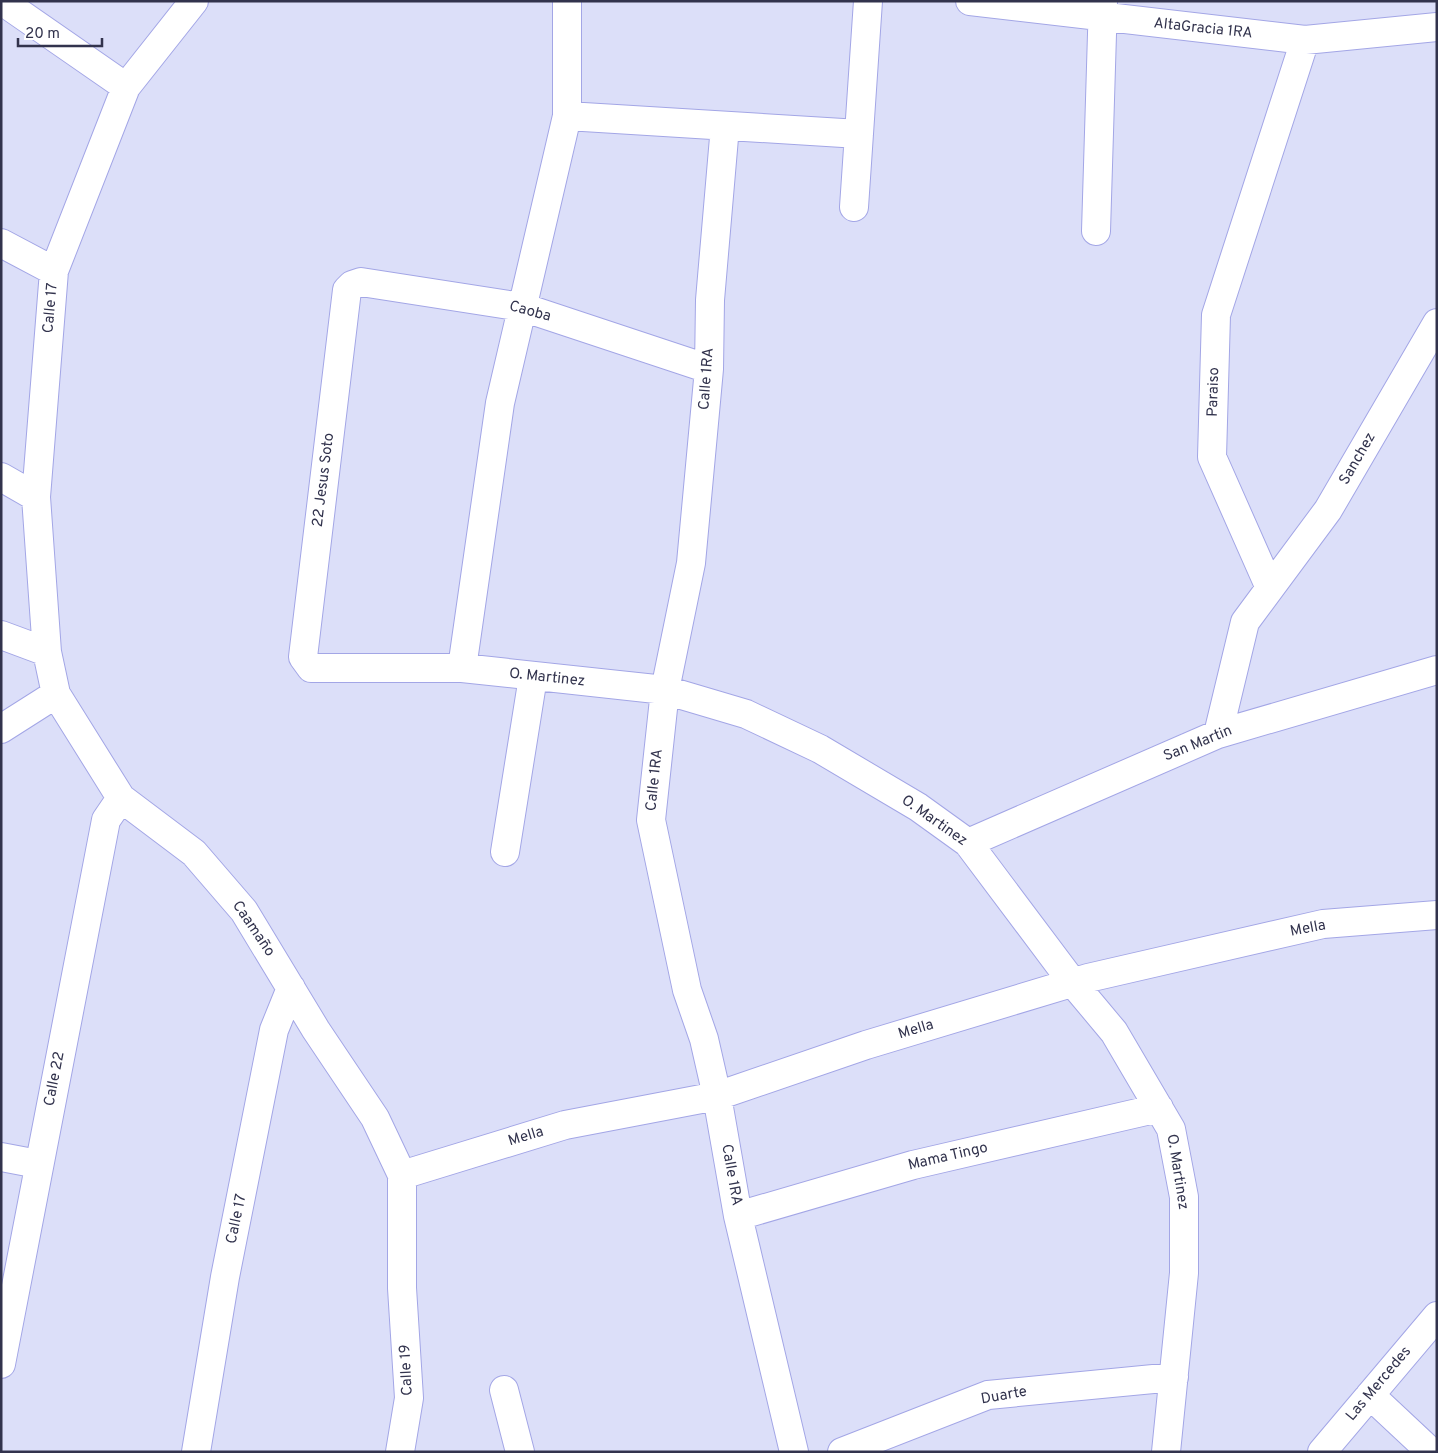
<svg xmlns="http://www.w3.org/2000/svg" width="1438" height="1453" viewBox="0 0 1438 1453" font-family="Overpass,sans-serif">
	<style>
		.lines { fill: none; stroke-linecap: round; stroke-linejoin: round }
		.minor-casing { stroke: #a3a6e6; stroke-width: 30 }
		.minor { stroke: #fff; stroke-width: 28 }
		.labels { text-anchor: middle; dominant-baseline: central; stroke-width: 4; stroke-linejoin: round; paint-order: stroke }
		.street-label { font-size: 15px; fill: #32334d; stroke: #fff }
	</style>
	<rect width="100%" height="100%" fill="#dcdff9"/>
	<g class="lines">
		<g class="minor-casing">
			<path id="minor" d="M2,1L126,87
				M194,1L126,87L54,271L36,497L47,652L56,694L121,798L194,853L244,911L316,1030L375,1118L402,1175V1288L409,1398L400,1452
				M970,1L1305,40L1437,27
				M567,116L859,134
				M725,126L710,300L709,369L691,563L665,690L651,820L687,990L704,1039L717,1096L738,1216L794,1452
				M854,207L868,1
				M1096,231L1103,1
				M1,243L54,271
				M709,369L522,307L361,282L352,285L347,290L303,657L311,668H462L665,690L746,714L820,749L918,807L968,843L1073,983L1114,1032L1171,1129L1184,1197V1273L1166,1452
				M1,477L36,497
				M1270,588L1212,457L1216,315L1305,40
				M1,635L47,652
				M462,668L500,403L567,116V1
				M1,729L56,694
				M1218,734L1245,622L1328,510L1437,323
				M968,843L1218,734L1437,670
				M505,852L533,677
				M1,1157L38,1164
				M402,1175L565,1125L717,1096L866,1045L1088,978L1323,924L1437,915
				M738,1216L913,1165L1159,1108
				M1,1364L106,820L121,798
				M504,1390L520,1452
				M1370,1395L1431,1452
				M196,1452L225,1277L274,1030L291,988
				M842,1452L988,1395L1174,1377
				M1322,1452L1437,1316"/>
		</g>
		<use href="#minor" class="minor"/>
	</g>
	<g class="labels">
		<g class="street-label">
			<text transform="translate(1203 29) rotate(6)">AltaGracia 1RA</text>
			<text transform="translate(51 308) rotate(-85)">Calle 17</text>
			<text transform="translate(530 312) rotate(15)">Caoba</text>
			<text transform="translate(707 379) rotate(-86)">Calle 1RA</text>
			<text transform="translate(1214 392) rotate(-88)">Paraiso</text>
			<text transform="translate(1358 459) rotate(-60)">Sanchez</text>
			<text transform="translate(324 480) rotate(-83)">22 Jesus Soto</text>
			<text transform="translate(547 678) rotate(6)">O. Martinez</text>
			<text transform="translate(1198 744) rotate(-22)">San Martin</text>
			<text transform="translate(655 780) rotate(-84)">Calle 1RA</text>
			<text transform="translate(934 821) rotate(35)">O. Martinez</text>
			<text transform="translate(253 929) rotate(56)">Caamaño</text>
			<text transform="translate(1308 929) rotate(-11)">Mella</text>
			<text transform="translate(916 1030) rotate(-17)">Mella</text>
			<text transform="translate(55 1079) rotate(-79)">Calle 22</text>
			<text transform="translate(526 1137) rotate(-17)">Mella</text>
			<text transform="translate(948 1157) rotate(-13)">Mama Tingo</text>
			<text transform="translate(1177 1172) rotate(81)">O. Martinez</text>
			<text transform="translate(731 1175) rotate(80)">Calle 1RA</text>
			<text transform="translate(237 1219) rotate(-78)">Calle 17</text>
			<text transform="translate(407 1370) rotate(-93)">Calle 19</text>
			<text transform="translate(1379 1384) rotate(-50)">Las Mercedes</text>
			<text transform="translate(1004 1396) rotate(-10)">Duarte</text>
		</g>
	</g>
	<rect width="1438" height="1453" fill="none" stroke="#32334d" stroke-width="5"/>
	<path d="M18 38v8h84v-8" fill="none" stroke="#32334d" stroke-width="2.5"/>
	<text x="25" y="38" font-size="15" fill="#32334d" stroke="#ffffff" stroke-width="4" paint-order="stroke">20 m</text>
</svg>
